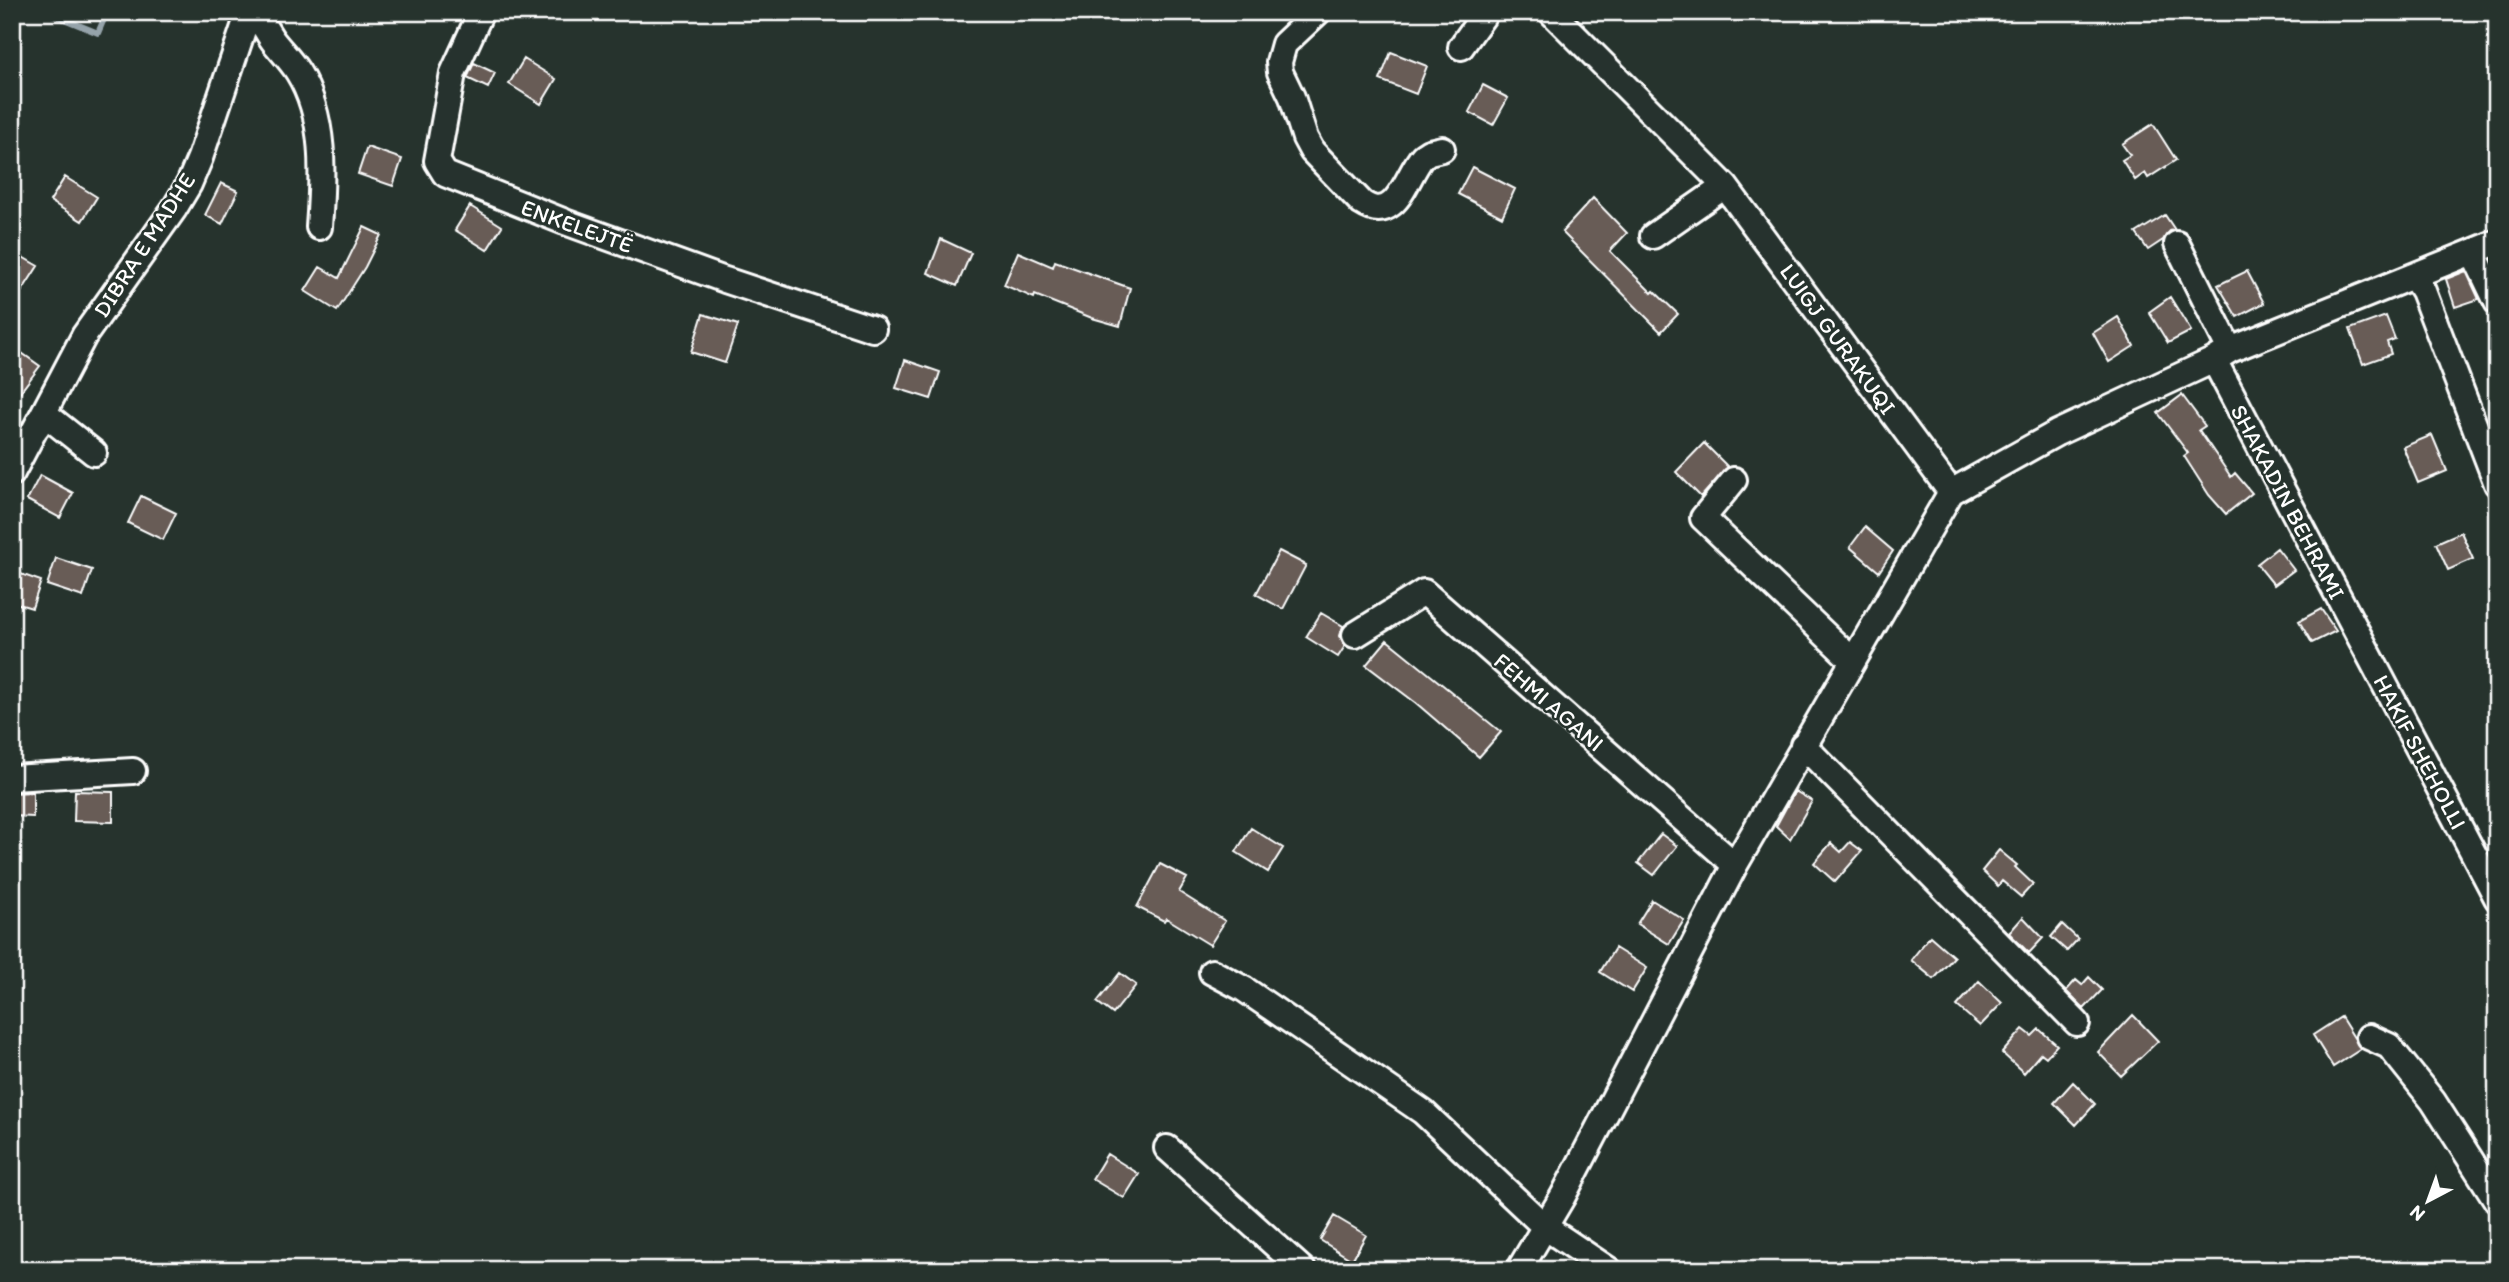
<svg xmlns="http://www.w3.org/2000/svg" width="2509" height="1282" viewBox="0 0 2509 1282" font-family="Itim,sans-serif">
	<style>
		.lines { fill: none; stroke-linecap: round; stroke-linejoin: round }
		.stream { stroke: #95a3aa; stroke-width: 6 }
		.building { fill: #675b57; stroke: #fff; stroke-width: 2 }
		.minor-casing { stroke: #fff; stroke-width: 30 }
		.minor { stroke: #26332d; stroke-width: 24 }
		.labels { text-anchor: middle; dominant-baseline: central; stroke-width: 5; stroke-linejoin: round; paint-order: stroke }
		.street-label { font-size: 23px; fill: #fff; stroke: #26332d }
	</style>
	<rect width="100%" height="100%" fill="#26332d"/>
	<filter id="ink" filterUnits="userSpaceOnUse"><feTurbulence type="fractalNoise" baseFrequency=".0143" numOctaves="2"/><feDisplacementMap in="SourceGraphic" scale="14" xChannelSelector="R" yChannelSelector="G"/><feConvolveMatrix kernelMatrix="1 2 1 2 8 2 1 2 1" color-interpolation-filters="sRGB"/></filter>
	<g filter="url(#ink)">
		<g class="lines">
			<path class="stream" d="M47,12L98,33L107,12"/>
		</g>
		<path class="building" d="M1391,52L1427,66L1416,94L1380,80Z
			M524,59L556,79L541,104L509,84Z
			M474,63L495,73L488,88L467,78Z
			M1483,85L1508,98L1493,125L1469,112Z
			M2153,124L2176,160L2148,178L2145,173L2135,180L2122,160L2130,155L2122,144Z
			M367,147L402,159L393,186L358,174Z
			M1472,167L1515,189L1502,217L1458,194Z
			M65,177L97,197L82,221L50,201Z
			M221,183L238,191L222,224L205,215Z
			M1593,198L1627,233L1610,251L1652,293L1654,291L1678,314L1661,332L1562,232Z
			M470,206L502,226L487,250L455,230Z
			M2165,215L2175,230L2170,231L2163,240L2148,250L2136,233Z
			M364,227L381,235L365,267L337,311L305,291L320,267L339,278Z
			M941,239L971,253L957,286L928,273Z
			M12,251L38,266L22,291L12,285Z
			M1018,252L1053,267L1055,261L1130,288L1120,326L1092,318L1035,295L1034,298L1004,285Z
			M2247,271L2264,303L2237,317L2218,285Z
			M2466,271L2479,299L2455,307L2446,279Z
			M2170,297L2191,331L2168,343L2149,312Z
			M703,314L738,325L725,363L691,352Z
			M2386,316L2395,339L2387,342L2391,354L2363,364L2350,329Z
			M2118,317L2134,346L2109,362L2093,333Z
			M12,346L40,366L12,403Z
			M905,360L940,372L931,399L896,388Z
			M2182,395L2205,426L2199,430L2231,477L2235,473L2252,493L2226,514L2209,495L2184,456L2188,453L2158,413Z
			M2432,435L2447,471L2418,483L2403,447Z
			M1704,443L1728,467L1701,497L1676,472Z
			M40,475L73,493L60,518L27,500Z
			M141,496L176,513L163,540L128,523Z
			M1865,527L1893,551L1879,572L1850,547Z
			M2461,532L2473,559L2448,570L2436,543Z
			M2277,548L2294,570L2274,585L2257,564Z
			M1279,551L1306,565L1283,609L1256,594Z
			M56,558L92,570L83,597L47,585Z
			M12,571L41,581L32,608L12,602Z
			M2321,609L2336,631L2312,643L2299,621Z
			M1321,613L1343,626L1340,636L1345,646L1338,657L1306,637Z
			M1387,640L1501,732L1479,757L1416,703L1366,665Z
			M75,791L113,792V822L74,821Z
			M1795,791L1812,801L1790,839L1776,826Z
			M33,792V817L12,816V793Z
			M1251,828L1283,848L1268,872L1236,852Z
			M1661,834L1677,846L1654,875L1638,863Z
			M1850,842L1862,851L1835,882L1814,863L1831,843L1841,852Z
			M1999,850L2017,865L2015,867L2033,884L2021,897L2002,881L1998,886L1982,871Z
			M1160,864L1187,878L1179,892L1225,921L1210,945L1166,918L1164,921L1137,907Z
			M1652,900L1684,920L1669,944L1637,924Z
			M2023,917L2043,938L2029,953L2009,933Z
			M2062,924L2078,939L2067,951L2051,937Z
			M1930,936L1954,957L1934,979L1911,960Z
			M1615,948L1647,968L1632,992L1600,972Z
			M1120,973L1136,985L1113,1014L1097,1002Z
			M2089,977L2102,990L2084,1009L2066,991L2076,980L2082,985Z
			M1979,981L2002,1003L1980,1026L1957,1006Z
			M2133,1015L2158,1041L2121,1076L2098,1052Z
			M2341,1017L2361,1049L2333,1067L2313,1035Z
			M2023,1029L2032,1036L2039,1029L2057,1045L2046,1057L2041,1053L2024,1073L2002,1053Z
			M2073,1082L2095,1104L2076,1125L2054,1103Z
			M1107,1154L1139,1174L1124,1198L1092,1179Z
			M1334,1216L1366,1235L1352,1260L1320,1240Z"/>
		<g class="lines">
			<g class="minor-casing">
				<path id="minor" d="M251,12C262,19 266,32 274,42C282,52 291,61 298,72C326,117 323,175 319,227
					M481,12L453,73L437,161L445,174L565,222L725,280L873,329
					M1318,12L1284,44L1279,62L1280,72L1292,97L1305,138L1312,151L1362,203C1397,226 1406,175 1423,156L1429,152L1442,149
					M1551,12L1725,186L1951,492
					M1461,47L1486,12
					M1653,236L1725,186
					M2177,244L2230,350
					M2473,252L2497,302
					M2414,277L2423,291L2497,484
					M2214,360L2497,898
					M37,427L45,414L94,453
					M12,473L84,336L174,209L189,184L200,158L249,12
					M1734,480L1703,518L1853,661
					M1951,492L2057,433L2214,360L2230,350L2497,242
					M1355,635L1424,592L1735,865
					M1803,745L2077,1023
					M12,778L133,771
					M1212,972L1244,989L1423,1112L1545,1227L1609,1270
					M2369,1037L2389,1046L2433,1101L2497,1201
					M1167,1148L1303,1270
					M1519,1270L1563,1196L1735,865L1951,492"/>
			</g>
			<use href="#minor" class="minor"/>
		</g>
	</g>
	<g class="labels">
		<g class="street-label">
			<text transform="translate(577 226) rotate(20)">ENKELEJTË</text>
			<text transform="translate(144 245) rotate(-57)">DIBRA E MADHE</text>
			<text transform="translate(1838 339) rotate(54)">LUIGJ GURAKUQI</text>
			<text transform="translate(2288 502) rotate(62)">SHAKADIN BEHRAMI</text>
			<text transform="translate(1549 702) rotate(41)">FEHMI AGANI</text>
			<text transform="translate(2420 752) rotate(62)">HAKIF SHEHOLLI</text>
		</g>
	</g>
	<rect width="2509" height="1282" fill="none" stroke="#26332d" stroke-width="42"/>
	<rect x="21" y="21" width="2467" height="1240" fill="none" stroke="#fff" stroke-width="2.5" filter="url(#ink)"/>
	<g transform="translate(2428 1201) rotate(221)" stroke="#26332d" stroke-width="5" paint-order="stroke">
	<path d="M0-5L12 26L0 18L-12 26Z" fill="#ffffff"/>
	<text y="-10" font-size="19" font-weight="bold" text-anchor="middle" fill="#ffffff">N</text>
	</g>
</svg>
